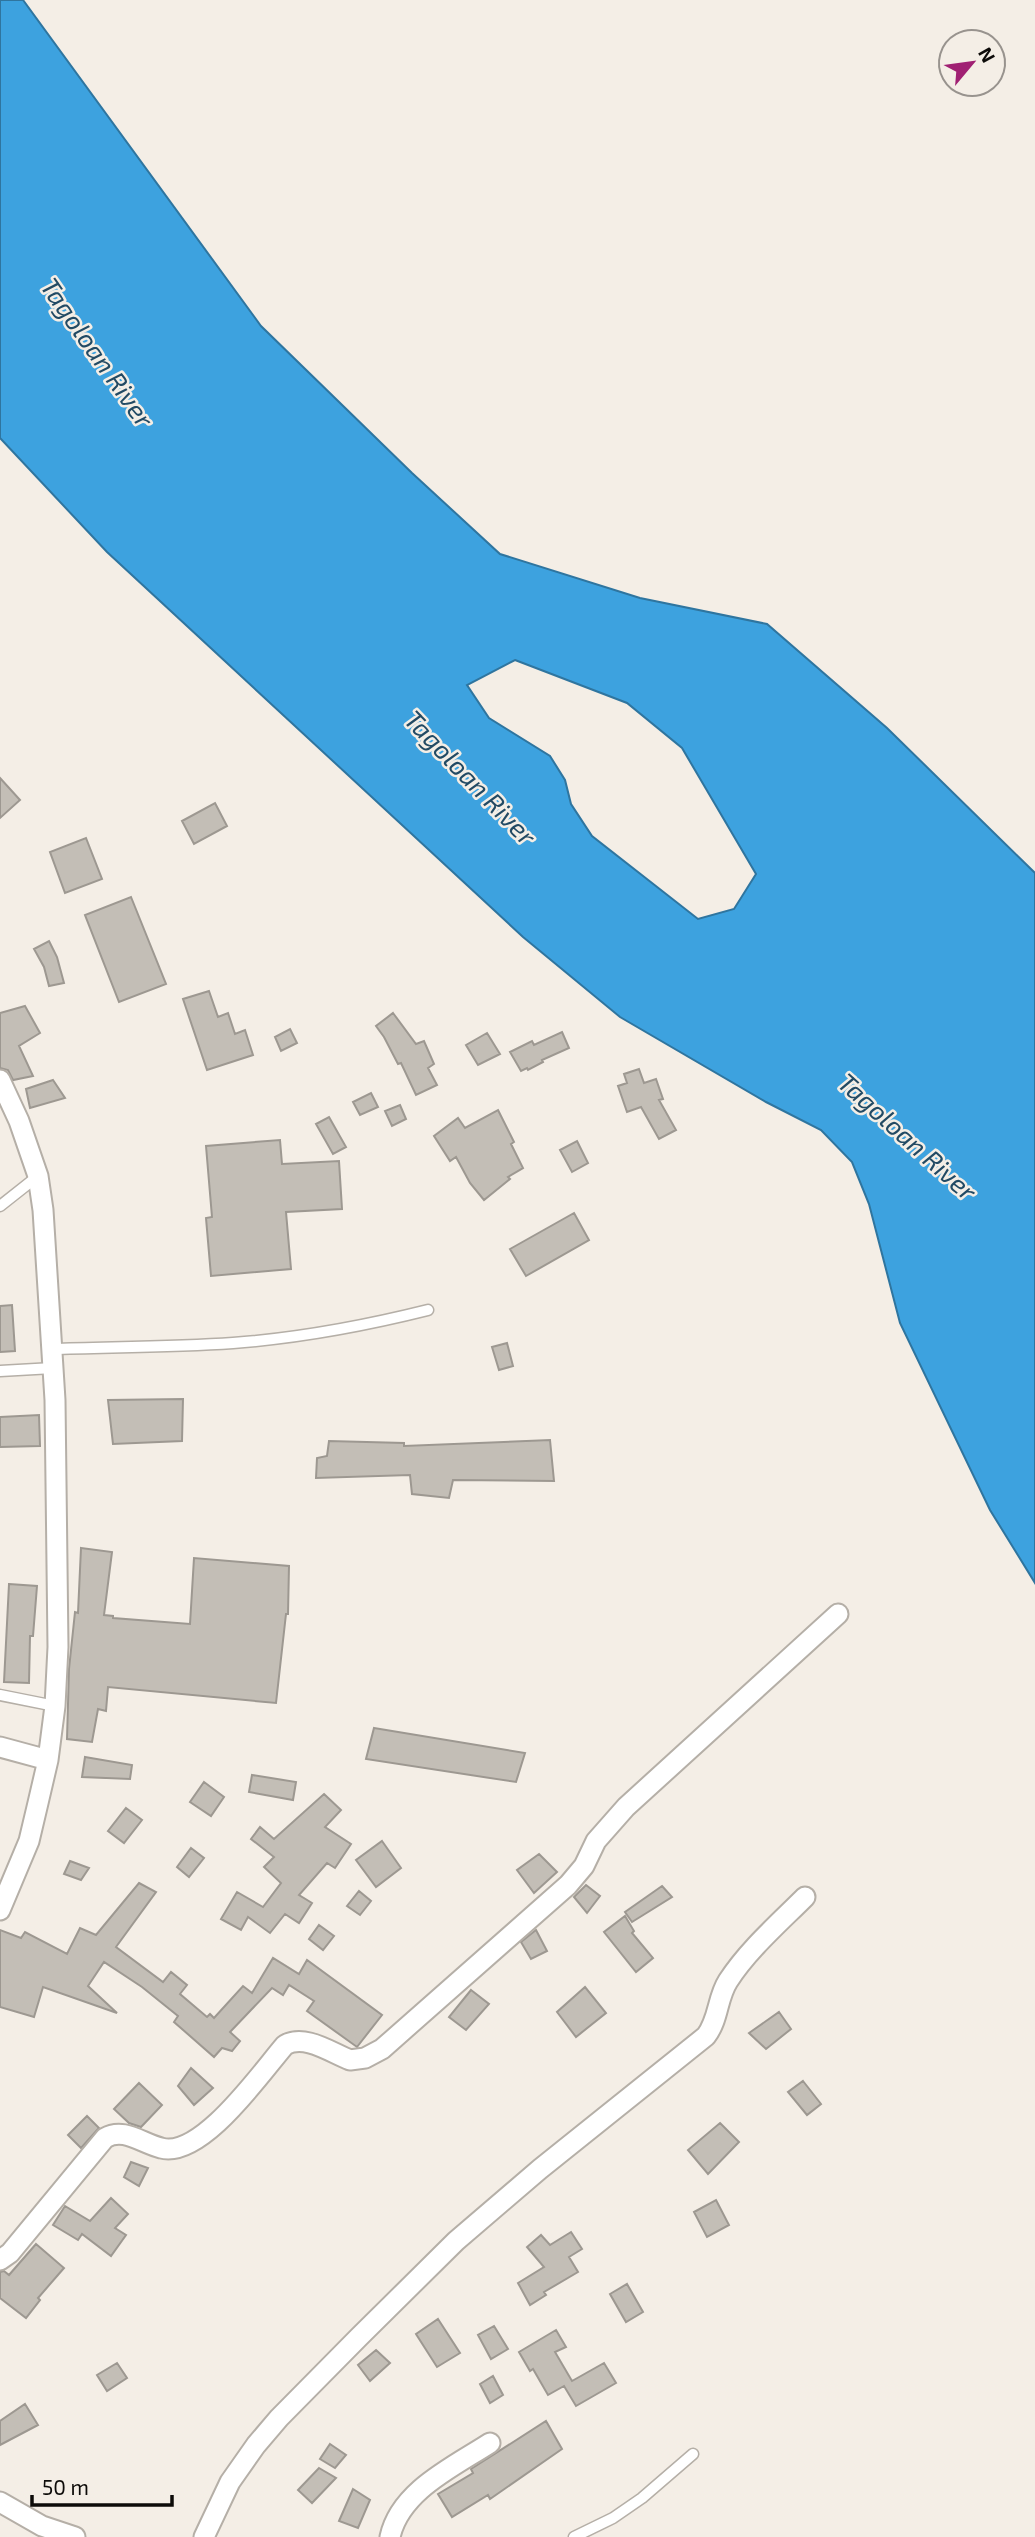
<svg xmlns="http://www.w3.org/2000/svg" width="1035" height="2537" viewBox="0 0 1035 2537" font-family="'Exo 2',sans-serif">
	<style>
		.water { fill: #3da2df; stroke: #2f759f; stroke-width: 2; fill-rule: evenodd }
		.building { fill: #c3beb6; stroke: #9d9891; stroke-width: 2 }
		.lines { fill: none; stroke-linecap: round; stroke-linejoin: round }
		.lane-casing { stroke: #b5afa7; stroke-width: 13 }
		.street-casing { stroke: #b5afa7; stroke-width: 23 }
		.lane { stroke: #fff; stroke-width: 10 }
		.street { stroke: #fff; stroke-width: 19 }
		.labels { text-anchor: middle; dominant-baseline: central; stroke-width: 5; stroke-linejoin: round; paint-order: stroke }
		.water-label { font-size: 26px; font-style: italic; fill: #224a64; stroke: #f4eee6 }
	</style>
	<rect width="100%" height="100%" fill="#f4eee6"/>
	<path class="water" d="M0,0H23L261,326L412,473L500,554L640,598L767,624L887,728L1035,873V1583L990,1510L900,1323L869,1204L852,1162L821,1130L766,1102L620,1017L523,937L107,552L0,438ZM515,660L627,703L682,748L756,874L734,909L698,919L592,836L571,804L565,780L550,756L489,718L467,685Z"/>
	<path class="building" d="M0,778L20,800L0,818Z
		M215,803L227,826L194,844L182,821Z
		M86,838L102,879L65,893L50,852Z
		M131,897L166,984L119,1002L85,915Z
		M49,941L57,957L64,983L49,986L44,967L34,949Z
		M209,991L218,1017L228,1013L235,1034L245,1030L253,1055L207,1070L183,999Z
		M25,1006L40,1033L19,1046L33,1076L13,1080L8,1070L0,1068V1013Z
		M393,1013L416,1044L424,1041L434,1064L428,1068L437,1085L416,1095L401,1063L398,1064L384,1037L376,1026Z
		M290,1029L297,1043L281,1051L275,1037Z
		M562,1032L569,1048L542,1060L543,1062L528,1070L527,1068L521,1071L510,1052L532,1041L534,1045Z
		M487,1033L500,1054L478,1065L466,1045Z
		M639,1069L644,1083L656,1079L663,1099L659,1100L676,1130L659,1139L641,1107L627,1112L618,1086L627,1083L624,1074Z
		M53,1080L65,1098L30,1108L26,1089Z
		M371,1093L378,1107L360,1115L353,1102Z
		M400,1105L406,1119L392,1126L385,1111Z
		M498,1110L514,1142L511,1144L523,1168L508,1177L510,1179L484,1200L470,1183L456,1157L450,1161L434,1136L458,1118L465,1128Z
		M329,1117L346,1147L333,1154L316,1124Z
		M280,1140L282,1164L339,1161L342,1209L286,1212L291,1269L211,1276L206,1218L212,1217L206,1146Z
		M577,1141L588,1163L572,1172L560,1150Z
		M574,1213L589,1240L526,1276L510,1249Z
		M12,1305L15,1351L0,1352V1306Z
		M507,1343L513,1366L499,1370L492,1347Z
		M183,1399L182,1441L113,1444L108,1400Z
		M39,1415L40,1446L0,1447V1417Z
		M550,1440L554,1481L453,1480L449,1498L412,1494L410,1475L316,1478L317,1458L327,1456L329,1441L404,1443V1446Z
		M81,1548L112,1552L104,1615L113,1616V1618L190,1624L194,1558L289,1566L288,1614H286L276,1703L108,1687L106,1711L98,1709L92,1742L67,1739L69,1669L75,1612L78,1613Z
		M9,1584L37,1586L33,1636H30L29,1683L4,1682Z
		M374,1728L525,1753L516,1782L366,1759Z
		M85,1757L132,1765L130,1779L82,1777Z
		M252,1775L296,1782L293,1800L249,1792Z
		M204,1782L224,1797L211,1816L190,1802Z
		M324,1794L341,1810L325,1827L351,1844L335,1868L327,1863L299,1895L312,1903L299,1923L285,1914L270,1933L248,1917L241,1930L221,1919L237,1892L263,1907L281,1883L264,1867L274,1857L251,1839L260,1827L274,1839Z
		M126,1808L142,1820L124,1843L108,1831Z
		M382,1841L401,1868L376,1887L356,1860Z
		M191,1848L204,1858L189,1877L177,1867Z
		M539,1854L557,1872L534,1893L517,1870Z
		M70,1861L89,1868L81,1880L64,1874Z
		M139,1883L156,1892L116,1947L163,1982L171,1972L187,1985L180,1994L207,2017L210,2014L214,2018L243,1986L252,1993L273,1958L299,1974L307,1960L382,2015L357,2047L307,2011L314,2001L289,1985L283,1995L272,1988L230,2032L240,2041L232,2051L222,2048L214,2057L174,2022L178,2016L142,1987L104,1962L88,1986L117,2013L43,1987L34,2017L0,2007V1930L21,1938L25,1932L67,1954L80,1928L96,1935Z
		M586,1885L600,1896L587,1913L574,1897Z
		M662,1886L672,1897L632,1922L625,1912Z
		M359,1891L371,1901L360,1915L347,1906Z
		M625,1916L634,1931L632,1933L653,1958L636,1972L604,1932Z
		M319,1925L334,1936L323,1950L309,1939Z
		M536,1930L547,1951L531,1959L521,1942Z
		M585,1987L606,2013L576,2037L557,2012Z
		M471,1990L489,2004L466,2030L449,2017Z
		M779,2012L791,2029L766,2049L749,2033Z
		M191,2068L213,2088L194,2105L178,2086Z
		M803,2081L821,2104L807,2115L788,2092Z
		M139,2083L162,2105L141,2127L129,2123L114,2109Z
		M87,2116L99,2128L81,2148L68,2135Z
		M720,2123L739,2142L708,2174L688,2150Z
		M131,2162L148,2168L139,2186L124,2177Z
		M111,2198L128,2214L115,2228L126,2235L111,2256L82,2234L78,2240L53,2225L65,2206L90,2221Z
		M716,2200L729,2225L707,2237L694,2212Z
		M571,2232L582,2249L569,2257L578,2272L544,2292L546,2295L530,2305L518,2283L544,2267L527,2247L541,2235L550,2245Z
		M36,2244L64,2268L38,2298L40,2300L26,2318L0,2298V2272L4,2271L9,2275Z
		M627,2284L643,2312L626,2322L610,2294Z
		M438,2319L460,2353L437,2367L416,2334Z
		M494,2326L508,2349L491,2359L478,2335Z
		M556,2330L566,2347L555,2352L572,2381L604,2363L616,2383L576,2406L564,2386L548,2395L533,2369L530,2371L519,2352Z
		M376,2350L390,2363L370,2381L358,2365Z
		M117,2363L127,2378L107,2391L97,2375Z
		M493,2376L503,2395L490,2403L480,2384Z
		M25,2404L38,2425L0,2445V2421Z
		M546,2421L562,2449L490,2499L488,2495L452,2517L438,2494L473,2473L471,2469Z
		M330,2444L346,2455L335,2468L320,2459Z
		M319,2468L336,2478L312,2503L298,2490Z
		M353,2489L370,2500L358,2528L339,2521Z"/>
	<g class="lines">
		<g class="lane-casing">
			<path id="lane" d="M0,1206L38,1176
				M52,1349C113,1347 173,1347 233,1343C299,1338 364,1326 428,1310
				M0,1371L53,1368
				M0,1695L55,1706
				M574,2537L613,2518L642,2498L693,2454"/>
		</g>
		<g class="street-casing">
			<path id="street" d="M0,1080L19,1121L38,1176L43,1210L55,1400L58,1647L55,1706L48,1760L38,1803L29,1841L0,1910
				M0,1747L48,1760
				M0,2260L10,2253L105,2138C124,2127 141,2143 161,2148C201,2159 260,2074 285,2045C305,2034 330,2052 350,2060L365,2058L382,2049L568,1885L584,1866L596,1841L626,1807L838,1614
				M0,2502L42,2526L75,2537
				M204,2537L230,2482L256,2445L279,2418L359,2337L456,2241L540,2169L706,2036C719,2019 717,1998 728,1981C748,1950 779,1923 805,1897
				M390,2537C400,2491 453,2467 490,2443"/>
		</g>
		<use href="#lane" class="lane"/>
		<use href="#street" class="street"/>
	</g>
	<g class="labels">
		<g class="water-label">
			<text transform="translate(98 352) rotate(55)">Tagoloan River</text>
			<text transform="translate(471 777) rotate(46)">Tagoloan River</text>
			<text transform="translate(908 1136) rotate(42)">Tagoloan River</text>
		</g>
	</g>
	<g transform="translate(972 63) rotate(61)"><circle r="33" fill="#f4eee6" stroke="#98938e" stroke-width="2"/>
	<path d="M0-5L12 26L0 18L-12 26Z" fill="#a02073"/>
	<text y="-10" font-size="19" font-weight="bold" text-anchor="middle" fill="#0d0b09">N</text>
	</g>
	<path d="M32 2495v10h140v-10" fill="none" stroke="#0d0b09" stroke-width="3.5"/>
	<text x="42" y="2495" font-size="21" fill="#0d0b09" stroke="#f4eee6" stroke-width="5" paint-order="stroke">50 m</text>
</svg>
